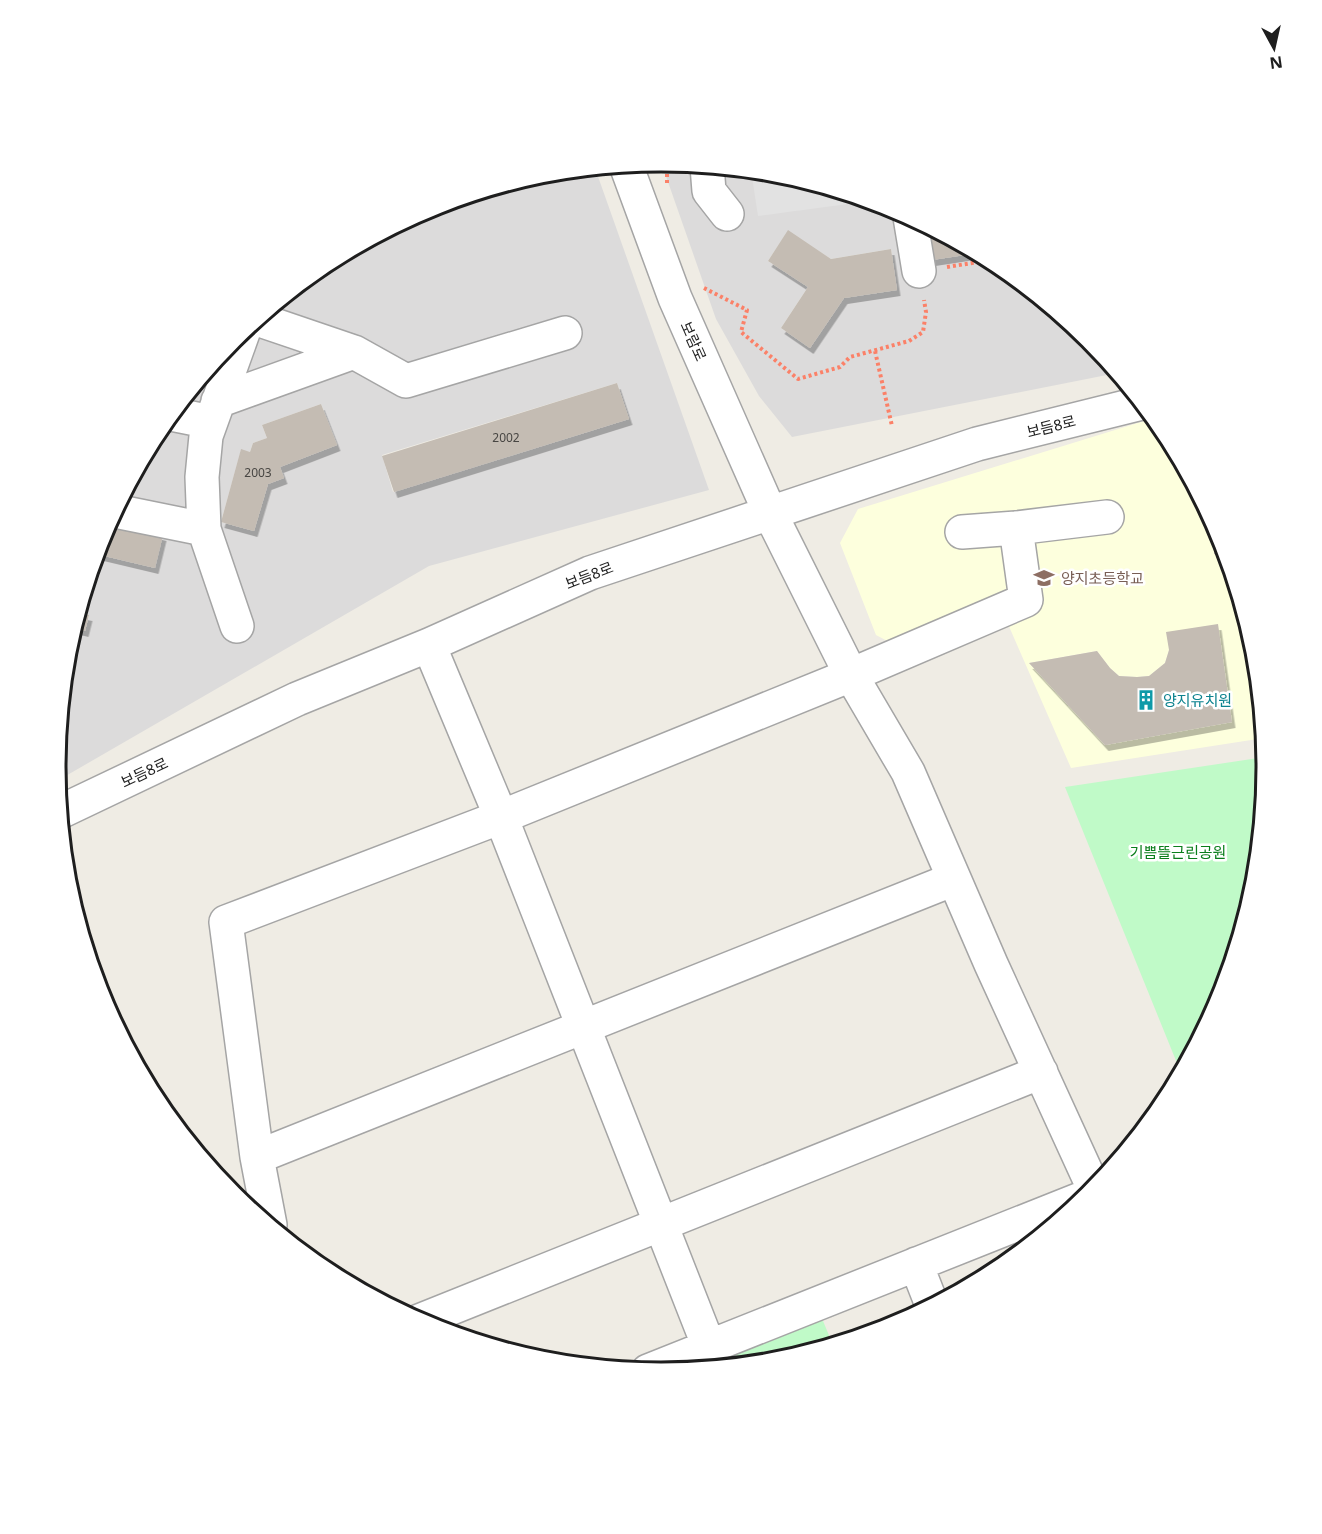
<svg xmlns="http://www.w3.org/2000/svg" width="1322" height="1534" viewBox="0 0 1322 1534" font-family="'Noto Sans','Noto Sans KR',sans-serif">
	<style>
		.residential { fill: #dcdbdb; fill-rule: evenodd }
		.education { fill: #fdffdd; fill-rule: evenodd }
		.park { fill: #c0fac8 }
		.parking { fill: #e2e2e2 }
		.building { fill: #c4bcb3; filter: url(#shadow) }
		.lines { fill: none; stroke-linecap: round; stroke-linejoin: round }
		.minor-casing { stroke: #a5a5a5; stroke-width: 36 }
		.path { stroke: #fb8168; stroke-width: 4; stroke-dasharray: 3 3; stroke-linecap: butt }
		.minor { stroke: #fff; stroke-width: 33 }
		.labels { text-anchor: middle; dominant-baseline: central; stroke-width: 5; stroke-linejoin: round; paint-order: stroke }
		.number-label { font-size: 12px; fill: #484643 }
		.street-label { font-size: 15px; fill: #1e1e1e; stroke: #fff }
		.education-label { font-size: 15px; fill: #785e54; stroke: #fff; text-anchor: start }
		.culture-label { font-size: 15px; fill: #0d838f; stroke: #fff; text-anchor: start }
		.park-label { font-size: 15px; fill: #0a7e1b; stroke: #fff }
		.rim { fill: none; stroke: #1e1e1e; stroke-width: 3 }
	</style>
	<defs>
		<filter id="shadow"><feDropShadow dx="3.5" dy="6" stdDeviation="0" flood-color="#0004"/></filter>
	</defs>
	<rect width="100%" height="100%" fill="#efece4"/>
	<path class="residential" d="M661,162L779,173L893,208L927,226L932,260L978,253L998,264L1089,339L1117,373L792,437L759,396L716,319ZM788,231L831,259L891,249L897,290L844,298L810,348L781,328L808,287L768,261Z
		M595,168L709,490L429,566L57,781L56,767L65,669L75,628L85,631L89,616L78,613L96,554L155,568L109,522L158,430L233,339L325,263L430,207L543,173ZM617,383L629,419L393,492L382,455ZM321,404L337,445L280,467L284,478L268,484L254,531L221,522L241,450L250,452L253,443L267,438L262,425Z"/>
	<path class="education" d="M1154,418L1165,431L1219,533L1214,554L1227,559L1255,649L1264,738L1071,768L997,599L895,645L876,635L840,543L858,509ZM1169,650L1232,722L1105,745L1029,663L1097,651L1110,668L1119,676L1137,677L1149,676L1165,663Z"/>
	<path class="park" d="M1265,757L1266,767L1255,885L1220,999L1181,1073L1065,787Z
		M816,1304L833,1345L779,1361L661,1372Z"/>
	<path class="parking" d="M751,170L779,173L870,201L758,216Z"/>
	<path class="building" d="M927,226L962,245L978,253L932,260Z
		M788,230L831,259L891,249L897,290L844,298L810,348L781,328L808,287L768,261Z
		M617,383L629,419L394,492L382,456Z
		M321,404L337,445L280,467L284,478L268,484L254,531L221,522L241,449L250,452L253,443L267,438L262,425Z
		M108,522L163,535L155,568L96,554L102,535Z
		M1219,533L1221,536L1227,559L1214,554Z
		M78,613L89,615L85,631L73,628Z
		M1218,624L1232,722L1105,745L1029,663L1097,651L1110,668L1119,676L1137,677L1149,676L1165,663L1169,650L1166,632Z
		M72,633H74L68,659H66L67,649Z"/>
	<g class="lines">
		<g class="minor-casing">
			<path id="minor" d="M626,165L675,298L770,513L851,675L908,772L991,964L1094,1189
				M707,166L709,191L727,214
				M910,217L919,271
				M257,319L354,352L406,381L565,333
				M218,401L354,352
				M171,414L211,422
				M115,511L204,529
				M962,532L1016,528
				M237,626L204,529L202,477L206,436L244,330
				M429,645L501,817L709,1347
				M60,812L297,699L429,645L590,573L977,444L1142,403
				M257,1157L954,879
				M270,1225L257,1157L226,922L501,817L851,675L1026,600L1016,528L1107,517
				M916,1264L932,1305
				M419,1321L1041,1072
				M648,1371L1088,1196"/>
		</g>
		<path class="path" d="M667,162V183
			M947,267L991,260
			M704,288L747,310L741,332L798,379L840,367L850,357L909,341L923,332L926,312L924,300
			M875,351L892,426"/>
		<use href="#minor" class="minor"/>
	</g>
	<defs>
		<g id="school-bare" transform="scale(1.62)"><path d="M0-5L7-2L0 1L-7-2ZM-4 1L0 2.5L4 1V4Q0 6-4 4Z" fill="#8d6e63" stroke="#fff" stroke-width="2.5" paint-order="stroke"/></g>
		<g id="building-bare" transform="scale(1.62)"><path d="M-4-6H4V6H1V3H-1V6H-4ZM-2.5-4.3h1.7v1.8h-1.7ZM.8-4.3h1.7v1.8H.8ZM-2.5-1h1.7V.8h-1.7ZM.8-1h1.7V.8H.8Z" fill="#0f9aa8" stroke="#fff" stroke-width="2.5" paint-order="stroke"/></g>
	</defs>
	<g fill-rule="evenodd">
		<use href="#school-bare" x="1044" y="578"/>
		<use href="#building-bare" x="1146" y="700"/>
	</g>
	<g class="labels">
		<g class="number-label">
			<text x="506" y="437">2002</text>
			<text x="258" y="472">2003</text>
		</g>
		<g class="street-label">
			<text transform="translate(694 341) rotate(66)">보람로</text>
			<text transform="translate(1051 426) rotate(-14)">보듬8로</text>
			<text transform="translate(589 575) rotate(-21)">보듬8로</text>
			<text transform="translate(144 772) rotate(-25)">보듬8로</text>
		</g>
		<g class="education-label">
			<text x="1061" y="578">양지초등학교</text>
		</g>
		<g class="culture-label">
			<text x="1163" y="700">양지유치원</text>
		</g>
		<g class="park-label">
			<text x="1178" y="852">기쁨뜰근린공원</text>
		</g>
	</g>
	<path d="M0 0H1322V1534H0ZM66 767a595 595 0 1 1 1190 0a595 595 0 1 1-1190 0Z" fill="#fff" fill-rule="evenodd"/>
	<path class="rim" d="M66 767a595 595 0 1 1 1190 0a595 595 0 1 1-1190 0Z"/>
	<g transform="translate(1274 48) rotate(172)" stroke="#ffffff" stroke-width="4.5" paint-order="stroke">
	<path d="M0-4.5L10 22L0 15L-10 22Z" fill="#1e1e1e"/>
	<text y="-9" font-size="16" font-weight="bold" text-anchor="middle" fill="#1e1e1e">N</text>
	</g>
</svg>
